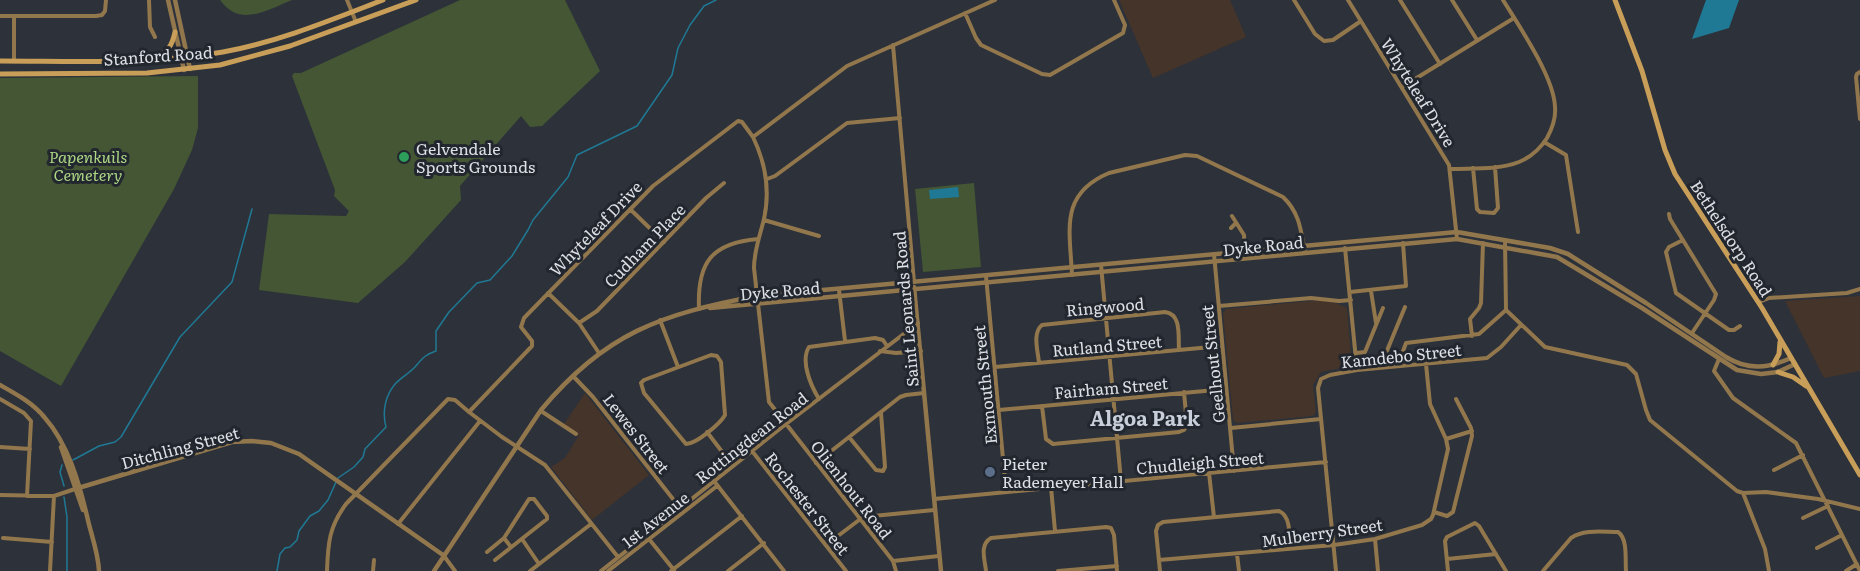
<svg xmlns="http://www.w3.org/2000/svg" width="1860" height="571" viewBox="0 0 1860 571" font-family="Literata,serif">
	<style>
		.education { fill: #453429 }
		.green { fill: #445633 }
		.water { fill: #207994 }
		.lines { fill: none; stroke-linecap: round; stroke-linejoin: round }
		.stream { stroke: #207994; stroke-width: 1.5 }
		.minor { stroke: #92774d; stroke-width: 4 }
		.tertiary { stroke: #92774d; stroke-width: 4.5 }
		.secondary { stroke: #c89e58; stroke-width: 5 }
		.leisure-dot { fill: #2e9e5b; stroke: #22272f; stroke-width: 2 }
		.service-dot { fill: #5c6f8a; stroke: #22272f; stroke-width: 2 }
		.labels { text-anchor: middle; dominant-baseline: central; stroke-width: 6; stroke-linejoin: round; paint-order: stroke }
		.street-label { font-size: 16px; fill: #dde0e6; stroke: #22272f }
		.poi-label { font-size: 16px; fill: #dde0e6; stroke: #22272f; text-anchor: start }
		.park-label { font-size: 16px; font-style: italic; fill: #add783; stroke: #22272f }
		.quarter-label { font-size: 20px; font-weight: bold; fill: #c8cfda; stroke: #22272f }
	</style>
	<rect width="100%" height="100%" fill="#2c313a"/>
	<path class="education" d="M1119,0H1230L1246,37L1153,78Z
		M1860,296V371L1824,378L1785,301Z
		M1320,300L1336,303L1347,308L1352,366L1321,372L1313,385L1316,412L1313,416L1237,423L1233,420L1223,313L1226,309Z
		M585,393L649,475L592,520L551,467L565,458L579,435L564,424Z"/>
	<path class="green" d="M220,0H292C267,10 240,28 220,0Z
		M460,0H565L600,71L542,126L530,127L521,116L460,186L461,200L405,262L358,303L259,290L269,214L346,216L349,211L334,196L335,190L292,76L294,73H301Z
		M198,76V128L192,150L174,189L61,386L0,351V78Z
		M974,183L981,267L923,272L915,189Z"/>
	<path class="water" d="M1706,0H1739L1729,28L1692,39Z
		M958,187L959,197L930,199L929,190Z"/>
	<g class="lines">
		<path class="stream" d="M73,460L99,446L115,442L121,437L180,337L232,282L252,209
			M62,465L60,472L64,486
			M338,478L354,467L363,457L365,449L386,427C382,412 385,395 396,383C402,377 409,373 414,368C422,359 424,355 436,351V331L449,312L477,283L490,280L512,256L528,230L533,220L568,177L577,155L637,126L672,75L678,48L690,25L704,6L716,0
			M64,497L67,517V571
			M277,571L280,554L285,548L290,547L297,540L299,531L310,516L319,511L328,500L336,482"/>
		<path class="minor" d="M149,0L150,27L155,37
			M347,0L356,22
			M1294,0L1315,34L1324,41L1333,40L1361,21
			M1348,0L1449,165L1457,239
			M1400,0L1440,64
			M1452,0L1477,40
			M965,13L976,38L981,45L1042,74L1050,75L1123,33L1125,25L1114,0
			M0,16H96L102,15L105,11L106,0
			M893,45L914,282
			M14,61V16
			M1860,72L1857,74L1856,77L1860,119
			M1402,87L1514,18
			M753,137C766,164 771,192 763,223C759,238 754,252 754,268L769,402L893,561L896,571
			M1544,142L1566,155L1578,232
			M1473,168L1477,209L1480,212L1494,213L1498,208L1495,167
			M1451,169C1473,168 1499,170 1519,162C1531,157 1540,149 1547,138C1552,129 1556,118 1555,107C1554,77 1519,26 1503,0
			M767,179L775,176L847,123L900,118
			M630,209L664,242
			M1669,214L1670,219L1716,294L1714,300L1692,333
			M1232,216L1244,235L1245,252
			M764,220L819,236
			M1231,228L1236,223
			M1505,240L1506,310L1545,347L1627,365L1636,374L1646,410L1650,420L1737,491L1743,493L1765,549L1769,571
			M1683,240L1669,247L1666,252L1676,293L1729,330H1734L1740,326
			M1345,248L1357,370
			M1214,254L1234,471
			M1101,265L1121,481
			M1072,275C1070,230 1059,194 1109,173L1185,155L1197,156L1283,197C1300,213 1301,231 1305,253
			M986,276L1006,491
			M839,290L845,341
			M1371,291L1376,323
			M1350,292L1406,286L1403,243
			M548,293L579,323L599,353
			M1759,302L1769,298L1847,293L1860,289
			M1219,306L1311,298L1339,301L1351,300
			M699,309C697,263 711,243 758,239
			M660,320L678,367
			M579,323L597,311L706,198L724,183
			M1472,336L1470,319L1479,308L1481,303L1483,243
			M880,351L896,353L921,351
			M1356,353L1365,352L1383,308
			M711,355L717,356L721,362L725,415C720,424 696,444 686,444L644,393L641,383L644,380Z
			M1719,359L1714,371L1733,398L1796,443L1860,571
			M1039,363C1038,351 1032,333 1042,325L1165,312C1182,314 1178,337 1179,350
			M1402,365V354L1406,343L1479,334L1506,310
			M995,367L1222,346
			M1388,367L1386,353L1405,307
			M573,376L593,397L680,508
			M0,399L24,413L31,421L27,496
			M819,399C811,386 800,361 809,347L875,338L883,340L887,346
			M1042,406L1046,439L1053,444L1179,432L1184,430L1187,425L1184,392
			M999,410L1226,389
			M541,411L576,434
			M469,412L502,437L545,465L618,557
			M1231,428L1321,419
			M707,432L733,466
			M849,437L876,470L883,471L885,467L881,413
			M1446,439L1472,431
			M0,447L30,449
			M752,451L846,571
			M816,463L900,397L906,395L924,393
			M1774,470L1803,455
			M1209,473L1214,517
			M714,481L784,571
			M1051,487L1055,531
			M1743,493L1766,492L1818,499L1860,509
			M0,495L54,496L75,489
			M934,499L1326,462
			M1434,512L1447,516L1453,512L1472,436L1471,428L1456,399
			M1803,518L1828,506
			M398,524L480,421
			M3,538L52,542
			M504,538L511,547
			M522,539L539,564
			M649,539L674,570
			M1375,539L1378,571
			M826,545L863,517L934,510
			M1817,548L1842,535
			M487,552L504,538L529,499H534L547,516V519L495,560
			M1237,554L1239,571
			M444,556L455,571
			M1447,559L1496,554
			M1159,560L1334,545L1375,539L1422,525L1431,519L1433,515L1448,449L1446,439L1430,404L1426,364
			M893,561L939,556
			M50,571L54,496
			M327,571C328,543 329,527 346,504L448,399L455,400L469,412L532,346V341L521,327L524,318L653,186L738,121L742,122L753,137L847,66L995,0
			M373,571L374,560
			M530,571L591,524
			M601,571L786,424L918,323
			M608,571L717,486
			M671,571L742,516
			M728,571L764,543
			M986,571C985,560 979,545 991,538L1106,527L1111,528L1114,535L1117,571
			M1058,571L1117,566
			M1160,571L1156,531L1158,525L1163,522L1279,511C1292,517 1289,537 1289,549
			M1336,571L1318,388L1321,379L1330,375L1357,370L1487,358L1501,347L1521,325
			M1448,571L1445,541L1447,537L1475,523L1479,526L1506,571
			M1543,571L1571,538C1584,529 1603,532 1618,532C1628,539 1625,559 1626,571
			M1846,571L1857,564"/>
		<path class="tertiary" d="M168,0L184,70
			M175,0L190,69
			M914,287L941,571
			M710,308L1457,239L1557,257L1642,308L1737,370L1761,374L1778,372L1795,364
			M0,385C16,394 33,403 45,418C68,444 79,483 87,516C91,535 98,551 99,571
			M61,447L83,510
			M75,489L232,442L252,441L271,443L299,454L443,555
			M434,571L541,410C605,333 661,314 757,296L1457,232L1550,248L1568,254L1646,303L1726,357C1749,371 1768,368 1791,358"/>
		<path class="secondary" d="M1615,0L1642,71L1665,150L1675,174L1762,308L1860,475
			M155,58C168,52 172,46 175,32
			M0,61C74,61 150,65 223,52C278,42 331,20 383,0
			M0,74L147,73L220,65L290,46L416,0
			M1773,365L1779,354L1780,342
			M1778,372L1793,377L1806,386"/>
	</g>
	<circle class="leisure-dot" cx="404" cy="157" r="6"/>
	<circle class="service-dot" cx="990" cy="472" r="6"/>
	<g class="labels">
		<g class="street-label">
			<text transform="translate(158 55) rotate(-4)">Stanford Road</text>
			<text transform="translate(1419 92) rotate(58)">Whyteleaf Drive</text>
			<text transform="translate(595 228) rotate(-46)">Whyteleaf Drive</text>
			<text transform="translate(1732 238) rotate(57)">Bethelsdorp Road</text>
			<text transform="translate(644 245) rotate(-46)">Cudham Place</text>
			<text transform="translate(1263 245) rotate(-6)">Dyke Road</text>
			<text transform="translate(780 290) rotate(-5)">Dyke Road</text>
			<text transform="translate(1105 306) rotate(-5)">Ringwood</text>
			<text transform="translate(905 309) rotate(-95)">Saint Leonards Road</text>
			<text transform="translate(1107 345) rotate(-5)">Rutland Street</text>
			<text transform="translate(1401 355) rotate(-6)">Kamdebo Street</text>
			<text transform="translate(1212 364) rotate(-96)">Geelhout Street</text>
			<text transform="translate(984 385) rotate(-96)">Exmouth Street</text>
			<text transform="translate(1111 387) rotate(-5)">Fairham Street</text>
			<text transform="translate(637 433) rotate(52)">Lewes Street</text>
			<text transform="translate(751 437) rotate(-38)">Rottingdean Road</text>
			<text transform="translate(180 447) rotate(-15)">Ditchling Street</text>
			<text transform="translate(1200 462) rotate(-5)">Chudleigh Street</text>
			<text transform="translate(852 489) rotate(52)">Olienhout Road</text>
			<text transform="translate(808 503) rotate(52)">Rochester Street</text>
			<text transform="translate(655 519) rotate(-38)">1st Avenue</text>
			<text transform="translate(1322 532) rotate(-8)">Mulberry Street</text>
		</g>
		<g class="poi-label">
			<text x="416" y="148">Gelvendale<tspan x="416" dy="18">Sports Grounds</tspan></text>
			<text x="1002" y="463">Pieter<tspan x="1002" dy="18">Rademeyer Hall</tspan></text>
		</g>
		<g class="park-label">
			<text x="88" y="156">Papenkuils<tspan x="88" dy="18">Cemetery</tspan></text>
		</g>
		<g class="quarter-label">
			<text x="1145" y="417">Algoa Park</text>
		</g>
	</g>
</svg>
